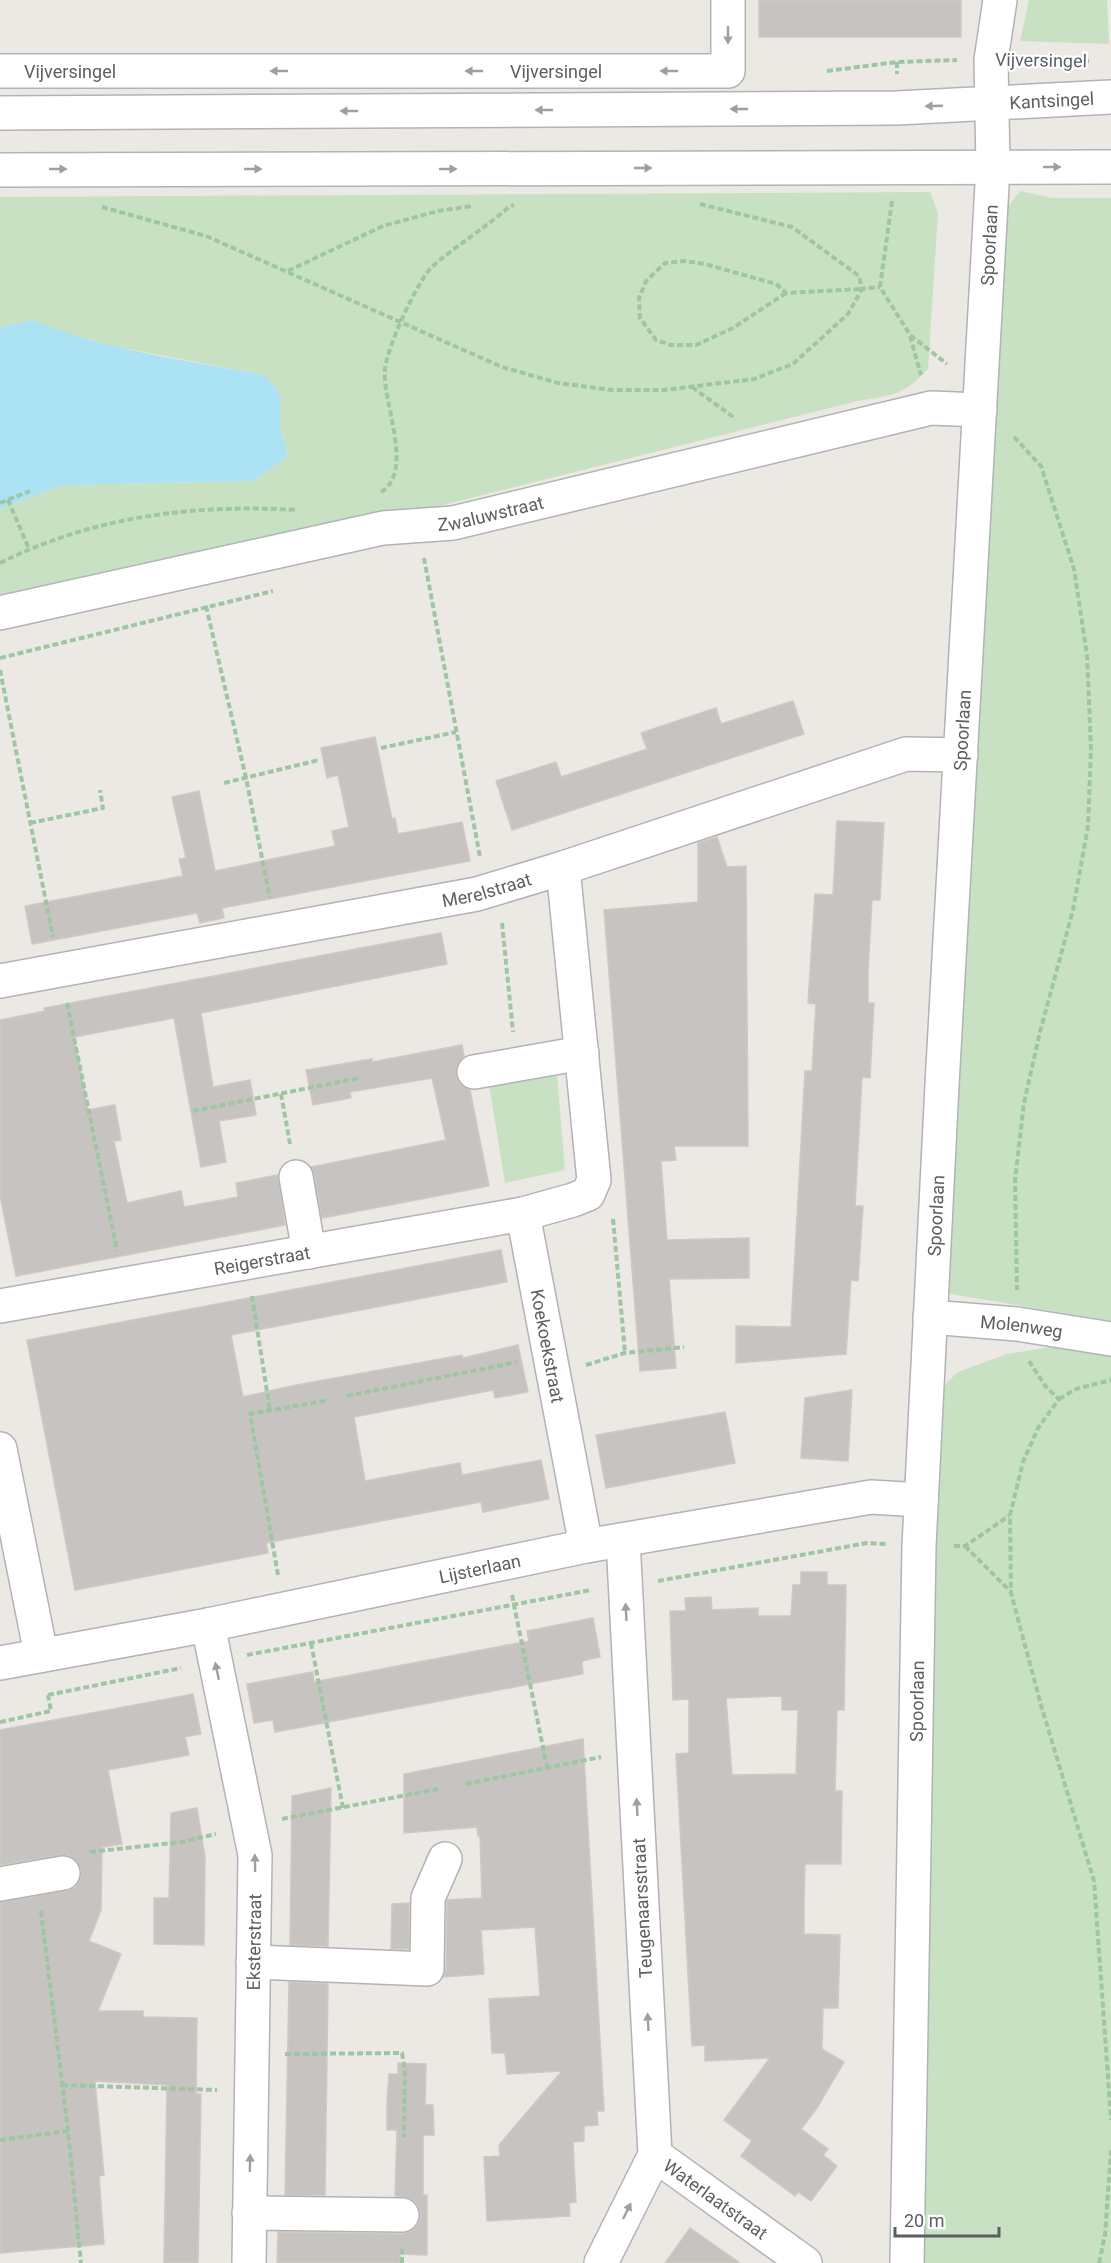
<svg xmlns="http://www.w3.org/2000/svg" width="1111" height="2263" viewBox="0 0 1111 2263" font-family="Roboto,sans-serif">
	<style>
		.green { fill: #c8e1c2 }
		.water { fill: #abe3f4 }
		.building { fill: #c7c3c0; stroke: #d0c9c2; stroke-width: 1.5; fill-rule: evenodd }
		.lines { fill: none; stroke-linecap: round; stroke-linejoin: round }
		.minor-casing { stroke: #b0b4b7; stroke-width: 36 }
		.path { stroke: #9fc6a3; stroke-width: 4; stroke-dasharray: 6 3; stroke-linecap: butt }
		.minor { stroke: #fff; stroke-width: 33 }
		.oneway { fill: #9d9fa1 }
		.labels { text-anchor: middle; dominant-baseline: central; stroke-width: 4.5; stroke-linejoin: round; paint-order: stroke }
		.street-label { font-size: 18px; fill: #5b5f62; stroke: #fff }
	</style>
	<rect width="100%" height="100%" fill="#ece8e3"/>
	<path class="green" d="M1029,0H1107L1109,44L1020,41Z
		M1020,191L1052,198H1111V1321L939,1292L1005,211Z
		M930,192L938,213L928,369C903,396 892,395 858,401L0,616V509L62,485L253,481L288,456L280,426V394L265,375L117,347L62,332L33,320L5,326L0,329V197Z
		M556,1064L565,1170L505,1183L488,1078Z
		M1065,1345L1111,1349V2263H909L940,1389L958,1372L1007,1354Z"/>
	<path class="water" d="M33,320C106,351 187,360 265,375L280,394V426L288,456L253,481L62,485L0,509V329L5,326Z"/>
	<path class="building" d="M759,0H961V37H759Z
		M793,701L804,734L512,830L496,781L556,762L561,777L647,749L641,733L716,708L721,724Z
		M375,737L392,819L395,818L398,834L462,822L470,861L222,908L224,918L200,923L197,913L32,944L25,906L183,876L179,859L186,858L172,797L199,791L215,871L335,846L332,831L349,827L338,775L327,778L321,748Z
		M837,821L884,823L880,900H872L868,972V1003H874L872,1040L870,1078L862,1077L855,1206H863L858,1281L851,1280L846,1354L736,1363V1326L791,1327L805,1071H812L816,1004L808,1003L815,894L833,895Z
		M717,837L727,867L746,866L748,1146H674L676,1160L661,1161L667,1240L749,1238V1278L669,1279L676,1368L640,1371L604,910L698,902V843Z
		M441,933L447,964L201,1013L213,1087L250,1080L256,1115L219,1121L226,1162L201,1167L174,1018L74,1037L88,1110L115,1105L121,1140L114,1141L127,1203L181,1191L184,1207L238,1197L236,1183L278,1175L285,1225L16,1276L0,1195V1020L45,1011L44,1008Z
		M462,1045L464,1056L457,1065L456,1076L460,1084L470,1090L489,1186L322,1218L314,1174L311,1167L446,1140L432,1078L350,1092L351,1098L313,1105L306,1070L372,1059V1062Z
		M501,1250L507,1282L231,1335L243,1397L291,1386L462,1355L463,1358L518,1345L528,1392L495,1398L493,1390L354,1417L365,1481L460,1463L462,1475L541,1460L549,1499L483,1512L481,1502L266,1543L268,1553L75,1590L27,1340Z
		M852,1390L848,1461L801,1458L805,1398Z
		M725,1412L735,1463L606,1488L596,1435Z
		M801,1572H827V1585H846L844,1710H837L835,1791H842L841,1864H805L804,1899V1934L840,1935L838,2008H823L822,2049L844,2062L817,2108L801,2129L828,2149L823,2155L837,2166L811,2201L798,2192L795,2196L741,2156L752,2141L724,2120L770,2058L705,2061V2045L692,2046L676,1754L689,1753V1699L673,1700L670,1611H686L685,1598L711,1597L712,1610L758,1608V1616H791L793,1585H801ZM782,1696V1710H798L796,1774L732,1775L726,1698Z
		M593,1618L600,1657L582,1661L583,1674L275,1732L273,1720L254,1723L247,1684L313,1672L314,1682L529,1641L527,1631Z
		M193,1694L201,1734L185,1737L189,1755L108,1770L122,1844L102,1847L101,1910L89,1941L121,1954L98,2011H143V2017L197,2018L196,2094H201L198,2263H164L167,2085L95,2081L104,2175L99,2176L104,2244L0,2253V1902L67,1891L75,1888L80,1880L81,1870L77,1861L69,1855H60L0,1865V1730Z
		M583,1739L604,2111H597L598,2125L584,2126V2141L573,2142L576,2202L569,2203L570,2216L487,2221L484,2157L500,2156L499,2145L562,2071L507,2074L505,2053H492L489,1999L540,1996L535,1927L481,1930L484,1974L444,1977L446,1969L447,1900L482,1898L480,1836H478L477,1827L404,1833V1774Z
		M331,1788L328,1946L290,1945L292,1796Z
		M197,1808L205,1857L204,1945L154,1944V1898H169L171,1813Z
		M409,1903V1949H391L392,1904Z
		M289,1982L328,1984L325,2195H285Z
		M398,2063L426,2064L425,2105H433L434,2135H423V2195H427V2255L400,2254V2263H277L278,2232L402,2234L411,2232L418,2225L421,2216L418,2205L411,2199L395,2196L397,2130H387V2102L389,2074H398Z
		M690,2228L740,2263H665Z"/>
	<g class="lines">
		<g class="minor-casing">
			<g id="minor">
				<path id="s1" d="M0,71H728V0"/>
				<path id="s2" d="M0,113L897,108L1111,97"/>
				<path d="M0,170L1111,167"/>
				<path id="s3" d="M0,613L383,528L453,523L931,408L980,410"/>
				<path id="s4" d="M563,868L594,1180L588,1194L573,1200L523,1214L586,1546"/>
				<path id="s5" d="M0,981L477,894L563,868L906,754L961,755"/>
				<path d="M474,1072L582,1053"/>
				<path d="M296,1177L309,1252"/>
				<path id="s6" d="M0,1306L523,1214"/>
				<path id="s7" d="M930,1317L1017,1324L1111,1339"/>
				<path d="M0,1449L41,1654"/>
				<path d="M208,1625L255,1855L249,2263"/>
				<path id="s8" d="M0,1663L208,1625L586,1546L871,1497L921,1500"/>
				<path d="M0,1884L63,1873"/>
				<path d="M253,1962L427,1969L428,1898L445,1859"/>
				<path id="s9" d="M655,2155L805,2263"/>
				<path d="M249,2213L402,2215"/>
				<path d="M601,2263L655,2155L623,1540"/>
				<path id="s10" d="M907,2263L919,1546L942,1085L993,167L991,60L1000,0"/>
			</g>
		</g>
		<path class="path" d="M1025,60L1089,61
			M897,62V74
			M827,71L897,62L957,60
			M892,201L880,287L910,335L947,364
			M700,204L792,227L859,276L862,289L880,287
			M102,207L206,236L502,367L558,383L612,390H664L754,379L793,364L848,314L862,289
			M288,271L383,226L438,211L472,206
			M786,293L733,328L696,345H671L656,340L640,318L639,298L646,281L665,263L685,261L705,264L776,284L786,293L861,289
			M910,336L921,375
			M692,387L736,419
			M1014,437L1041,466L1074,569L1087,655L1091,749L1088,826L1073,910L1040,1032L1024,1103L1015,1180L1017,1290
			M381,492C415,471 382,403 385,370C386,349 418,279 433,266C457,245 485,228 509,207L514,205
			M8,500L29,549
			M0,503L30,491
			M424,558L480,857
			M0,563C94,516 194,504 298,510
			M206,606L246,778L270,898
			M0,658L273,591
			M0,670L53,937
			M381,748L456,732
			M224,783L319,760
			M30,823L103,808L100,790
			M502,923L513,1032
			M67,1003L117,1251
			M281,1094L290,1144
			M193,1111L359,1078
			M613,1219L625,1353
			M252,1296L270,1411
			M1029,1361L1046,1387L1059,1399L1038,1428L1023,1462L1010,1515L1011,1593L1041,1705L1094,1881L1111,2120
			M586,1365L625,1353L684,1347
			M347,1396L517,1362
			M1059,1399L1076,1389L1111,1380
			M954,1546H965L1009,1516
			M965,1546L1011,1592
			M278,1575L250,1414L329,1400
			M658,1581L867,1543L887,1544
			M512,1595L547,1767
			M311,1643L343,1808
			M247,1655L591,1590
			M48,1695L181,1668
			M0,1722L51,1711L48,1695
			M466,1784L601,1757
			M282,1819L438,1789
			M90,1852L181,1842L216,1834
			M41,1911L68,2131L81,2263
			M285,2054L402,2053L405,2071L404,2137
			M62,2085L217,2090
			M0,2140L68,2131
			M402,2263V2249
			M1099,2263L1105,2235L1111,2150"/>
		<use href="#minor" class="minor"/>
	</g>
	<defs><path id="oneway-solid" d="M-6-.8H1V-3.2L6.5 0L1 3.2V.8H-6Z" transform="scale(1.5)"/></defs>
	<g class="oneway">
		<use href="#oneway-solid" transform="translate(728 35) rotate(90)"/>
		<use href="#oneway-solid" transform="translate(279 71) rotate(180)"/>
		<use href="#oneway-solid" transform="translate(474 71) rotate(180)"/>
		<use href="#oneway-solid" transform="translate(669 71) rotate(180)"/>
		<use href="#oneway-solid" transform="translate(934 106) rotate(178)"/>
		<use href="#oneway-solid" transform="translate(739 109) rotate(180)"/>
		<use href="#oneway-solid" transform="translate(544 110) rotate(180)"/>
		<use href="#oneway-solid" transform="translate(349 111) rotate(180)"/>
		<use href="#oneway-solid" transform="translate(1052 167)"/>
		<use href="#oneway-solid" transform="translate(643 168)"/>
		<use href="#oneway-solid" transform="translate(58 169)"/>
		<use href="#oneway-solid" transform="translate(253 169)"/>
		<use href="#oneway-solid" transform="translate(448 169)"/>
		<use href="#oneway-solid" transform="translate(626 1612) rotate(-93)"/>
		<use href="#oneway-solid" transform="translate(217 1671) rotate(-102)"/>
		<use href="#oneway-solid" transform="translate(637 1807) rotate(-93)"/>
		<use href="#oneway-solid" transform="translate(255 1863) rotate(-91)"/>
		<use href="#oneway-solid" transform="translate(648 2022) rotate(-93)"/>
		<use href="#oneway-solid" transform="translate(250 2163) rotate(-89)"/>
		<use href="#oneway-solid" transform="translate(627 2211) rotate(-64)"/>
	</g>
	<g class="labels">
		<g class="street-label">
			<text transform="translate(1041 60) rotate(1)">Vijversingel</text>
			<text stroke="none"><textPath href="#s1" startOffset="70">Vijversingel</textPath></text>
			<text stroke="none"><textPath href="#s1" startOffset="556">Vijversingel</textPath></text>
			<text stroke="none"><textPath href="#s2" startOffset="1052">Kantsingel</textPath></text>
			<text stroke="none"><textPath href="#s10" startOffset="2020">Spoorlaan</textPath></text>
			<text stroke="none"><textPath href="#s3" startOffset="501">Zwaluwstraat</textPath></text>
			<text stroke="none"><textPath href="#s10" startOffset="1534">Spoorlaan</textPath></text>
			<text stroke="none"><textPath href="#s5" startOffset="495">Merelstraat</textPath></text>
			<text stroke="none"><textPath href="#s10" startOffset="1048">Spoorlaan</textPath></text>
			<text stroke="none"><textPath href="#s6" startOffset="266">Reigerstraat</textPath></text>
			<text stroke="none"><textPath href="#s7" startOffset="92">Molenweg</textPath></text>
			<text stroke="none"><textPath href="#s4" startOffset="531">Koekoekstraat</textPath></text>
			<text stroke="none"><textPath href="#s8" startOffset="489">Lijsterlaan</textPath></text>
			<text stroke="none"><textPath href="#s10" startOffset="562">Spoorlaan</textPath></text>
			<text transform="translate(642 1908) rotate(-93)">Teugenaarsstraat</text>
			<text transform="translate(254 1942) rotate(-89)">Eksterstraat</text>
			<text stroke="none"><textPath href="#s9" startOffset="75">Waterlaatstraat</textPath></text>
		</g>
	</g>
	<path d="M895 2227v9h104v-9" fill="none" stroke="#5b5f62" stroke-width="3"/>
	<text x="904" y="2227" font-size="18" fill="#5b5f62" stroke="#ffffff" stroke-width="4.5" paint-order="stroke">20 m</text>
</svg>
